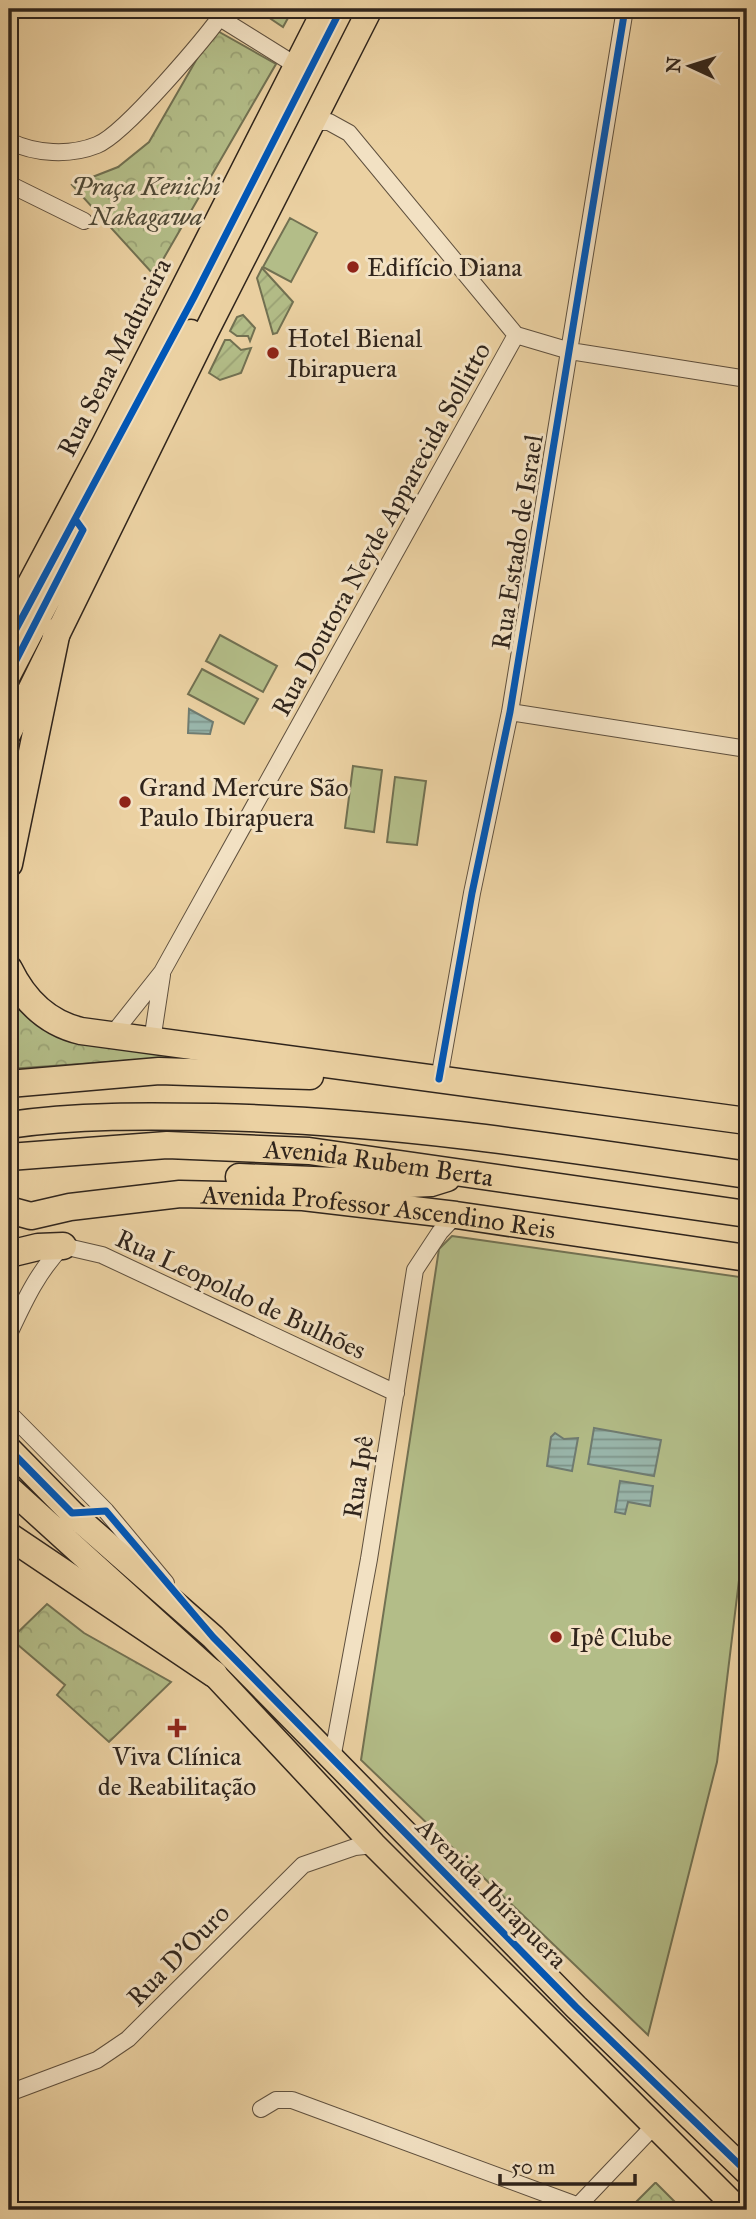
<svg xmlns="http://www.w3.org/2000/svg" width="756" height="2219" viewBox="0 0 756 2219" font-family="'IM FELL Great Primer',serif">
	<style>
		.park { fill: url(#park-crowns); stroke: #727152; stroke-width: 2 }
		.garden { fill: url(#garden-furrows); stroke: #727152; stroke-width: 2 }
		.pitch { fill: #b3bd88; stroke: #727152; stroke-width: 2 }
		.water { fill: url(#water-rules); stroke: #6f7c72; stroke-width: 2 }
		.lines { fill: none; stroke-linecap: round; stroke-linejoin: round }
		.minor-casing { stroke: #5f503e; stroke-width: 18 }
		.primary-casing { stroke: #30251c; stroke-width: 27 }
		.trunk-casing { stroke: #30251c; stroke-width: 29 }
		.minor { stroke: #f2e1c3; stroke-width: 16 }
		.primary { stroke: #ebd1a2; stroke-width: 24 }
		.trunk { stroke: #ebd1a2; stroke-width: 26 }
		.cycleway-casing { stroke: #f2e1c3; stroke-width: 11 }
		.cycleway { stroke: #0057b8; stroke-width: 7 }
		.poi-dot { fill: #8f2418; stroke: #f2e1c3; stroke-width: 2.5 }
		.labels { text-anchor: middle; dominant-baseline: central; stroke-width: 6; stroke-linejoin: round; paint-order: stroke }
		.park-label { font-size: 26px; font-style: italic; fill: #514b37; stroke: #f2e1c3 }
		.poi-label { font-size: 26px; fill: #30251c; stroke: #f2e1c3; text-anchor: start }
		.street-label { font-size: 26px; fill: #30251c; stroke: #f2e1c3 }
	</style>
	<defs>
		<pattern id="park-crowns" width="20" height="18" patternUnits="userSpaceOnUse" patternTransform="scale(1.75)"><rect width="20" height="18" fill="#b3bd88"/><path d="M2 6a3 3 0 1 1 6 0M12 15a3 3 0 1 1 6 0" fill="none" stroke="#9aa275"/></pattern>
		<pattern id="garden-furrows" width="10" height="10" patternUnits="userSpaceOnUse" patternTransform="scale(1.75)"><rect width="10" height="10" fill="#b3bd88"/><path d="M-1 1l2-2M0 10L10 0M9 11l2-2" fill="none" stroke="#9aa275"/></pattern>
		<pattern id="water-rules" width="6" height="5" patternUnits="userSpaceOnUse" patternTransform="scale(1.75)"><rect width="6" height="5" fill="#99b6ab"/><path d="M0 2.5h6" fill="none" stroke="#7d948a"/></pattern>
	</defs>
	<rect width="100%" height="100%" fill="#ebd1a2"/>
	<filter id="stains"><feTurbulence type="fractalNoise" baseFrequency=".00286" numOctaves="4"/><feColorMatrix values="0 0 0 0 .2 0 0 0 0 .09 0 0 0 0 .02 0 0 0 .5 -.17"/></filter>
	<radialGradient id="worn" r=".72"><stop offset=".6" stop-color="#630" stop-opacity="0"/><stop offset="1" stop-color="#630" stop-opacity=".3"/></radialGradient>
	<path class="park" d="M256,9H293L283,27Z
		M214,29L276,64L154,275L72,185L118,167L149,142Z
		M9,993C53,1050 82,1044 148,1048C169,1049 191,1057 212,1061L151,1059L9,1069Z
		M47,1604L84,1633L171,1682L109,1742L57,1695L65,1685L11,1639Z
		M656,2183L683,2210H628L655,2183Z"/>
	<path class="garden" d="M262,268L293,302L277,333L273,334L257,278Z
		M243,315L255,328L250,341L248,336H237L230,331L237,317Z
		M225,340H230L241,350L251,348L241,373L220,380L209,373Z"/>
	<path class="pitch" d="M290,218L317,233L291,282L263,267Z
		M220,635L277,666L263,692L206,661Z
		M202,669L258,699L244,724L188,694Z
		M353,766L382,770L374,832L345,828Z
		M395,777L426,781L417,845L387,842Z
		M452,1236L747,1278V1514L717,1762L648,2035L361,1760L439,1249Z"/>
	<path class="water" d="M189,709L213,722L210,734L188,733Z
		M594,1428L661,1440L654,1476L588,1464Z
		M555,1433L564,1439L578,1438L572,1471L547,1466L551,1437Z
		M620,1481L653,1486L650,1506L628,1502L625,1514L615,1512Z"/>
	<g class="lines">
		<g class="minor-casing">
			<path id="minor" d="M220,18L297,66
				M312,122H329L349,133L516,335L570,351L747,379
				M9,141C35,154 70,156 97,145C125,134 207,36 226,9
				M9,184L84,221
				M510,712L747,749
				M112,1035L162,972L516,335
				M152,1041L162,975
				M439,1079L472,893L510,712L625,9
				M9,1334C24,1302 38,1271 63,1246L102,1255L396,1393
				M9,1413L106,1511L166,1583
				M332,1759L369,1559L415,1270L440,1232L456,1215
				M9,2093L97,2060L128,2039L303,1865L355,1847L374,1845
				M261,2109L276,2100H292L579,2206
				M574,2210L654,2126"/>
		</g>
		<g class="primary-casing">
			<path id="primary" d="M9,623L104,444L325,9
				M9,674L170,365L191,332
				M9,733L206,332L370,9
				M9,1449L72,1513L213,1637L576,2007L747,2172
				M9,1488L214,1674L374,1845L739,2210"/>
		</g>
		<g class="trunk-casing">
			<g id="trunk">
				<path d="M9,626L12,619"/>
				<path d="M9,864L57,631"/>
				<path d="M9,969C24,1000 47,1023 81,1031L747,1121"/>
				<path d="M9,1084L159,1071L310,1076"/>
				<path d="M9,1125C77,1115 147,1116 215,1117C394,1121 571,1149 747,1175"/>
				<path id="s1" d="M9,1157L167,1145L309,1151L747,1214"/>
				<path d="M239,1177L409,1184L431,1183L447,1178"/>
				<path id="s2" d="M9,1210L31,1216L70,1207L180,1194L303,1197L456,1215L747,1258"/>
				<path d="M9,1254L38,1247L63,1246"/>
				<path d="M9,1536L214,1674"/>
			</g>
		</g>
		<use href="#minor" class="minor"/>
		<use href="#primary" class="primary"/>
		<use href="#trunk" class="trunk"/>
		<g class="cycleway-casing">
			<path id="cycleway" d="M9,642L194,297L341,9
				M9,674L83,530L75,519
				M439,1079L472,893L510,712L625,9
				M9,1449L72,1513L106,1511L213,1637L576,2007L747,2172"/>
		</g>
		<use href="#cycleway" class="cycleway"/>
	</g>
	<g class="poi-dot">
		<circle cx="353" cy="267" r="7"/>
		<circle cx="273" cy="353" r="7"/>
		<circle cx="125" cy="802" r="7"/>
		<circle cx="556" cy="1637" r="7"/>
		<path d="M173.5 1717.5h7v7h7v7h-7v7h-7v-7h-7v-7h7z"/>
	</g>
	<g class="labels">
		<g class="park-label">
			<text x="146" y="186">Praça Kenichi<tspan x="146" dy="30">Nakagawa</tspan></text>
		</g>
		<g class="poi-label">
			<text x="367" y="267">Edifício Diana</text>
			<text x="287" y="338">Hotel Bienal<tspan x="287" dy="30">Ibirapuera</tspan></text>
			<text x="139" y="787">Grand Mercure São<tspan x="139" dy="30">Paulo Ibirapuera</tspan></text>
			<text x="570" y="1637">Ipê Clube</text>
			<text x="177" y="1756" text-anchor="middle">Viva Clínica<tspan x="177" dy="30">de Reabilitação</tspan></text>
		</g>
		<g class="street-label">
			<text transform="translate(114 357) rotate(-63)">Rua Sena Madureira</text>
			<text transform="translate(381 529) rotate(-61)">Rua Doutora Neyde Apparecida Sollitto</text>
			<text transform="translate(517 542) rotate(-81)">Rua Estado de Israel</text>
			<text stroke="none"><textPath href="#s1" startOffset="371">Avenida Rubem Berta</textPath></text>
			<text stroke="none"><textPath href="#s2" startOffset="373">Avenida Professor Ascendino Reis</textPath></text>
			<text transform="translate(241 1294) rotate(25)">Rua Leopoldo de Bulhões</text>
			<text transform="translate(358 1477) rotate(-81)">Rua Ipê</text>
			<text transform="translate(492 1893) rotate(45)">Avenida Ibirapuera</text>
			<text transform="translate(178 1955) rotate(-45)">Rua D'Ouro</text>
		</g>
	</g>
	<rect width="756" height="2219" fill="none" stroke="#ebd1a2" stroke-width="35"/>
	<rect x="10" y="10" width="735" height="2198" fill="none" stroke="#30251c" stroke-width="3.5"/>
	<rect x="18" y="18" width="721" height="2184" fill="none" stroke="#30251c" stroke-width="2"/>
	<g transform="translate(690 66) rotate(274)" stroke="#f2e1c3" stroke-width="5" paint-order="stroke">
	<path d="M0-5L12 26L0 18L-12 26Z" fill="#30251c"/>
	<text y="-10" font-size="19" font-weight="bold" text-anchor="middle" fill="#30251c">N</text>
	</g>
	<path d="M500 2174v10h135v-10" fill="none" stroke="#30251c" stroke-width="3.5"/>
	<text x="511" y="2174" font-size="21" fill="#30251c" stroke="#f2e1c3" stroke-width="5" paint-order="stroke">50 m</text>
	<rect width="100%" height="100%" filter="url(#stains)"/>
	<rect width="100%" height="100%" fill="url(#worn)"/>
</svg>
